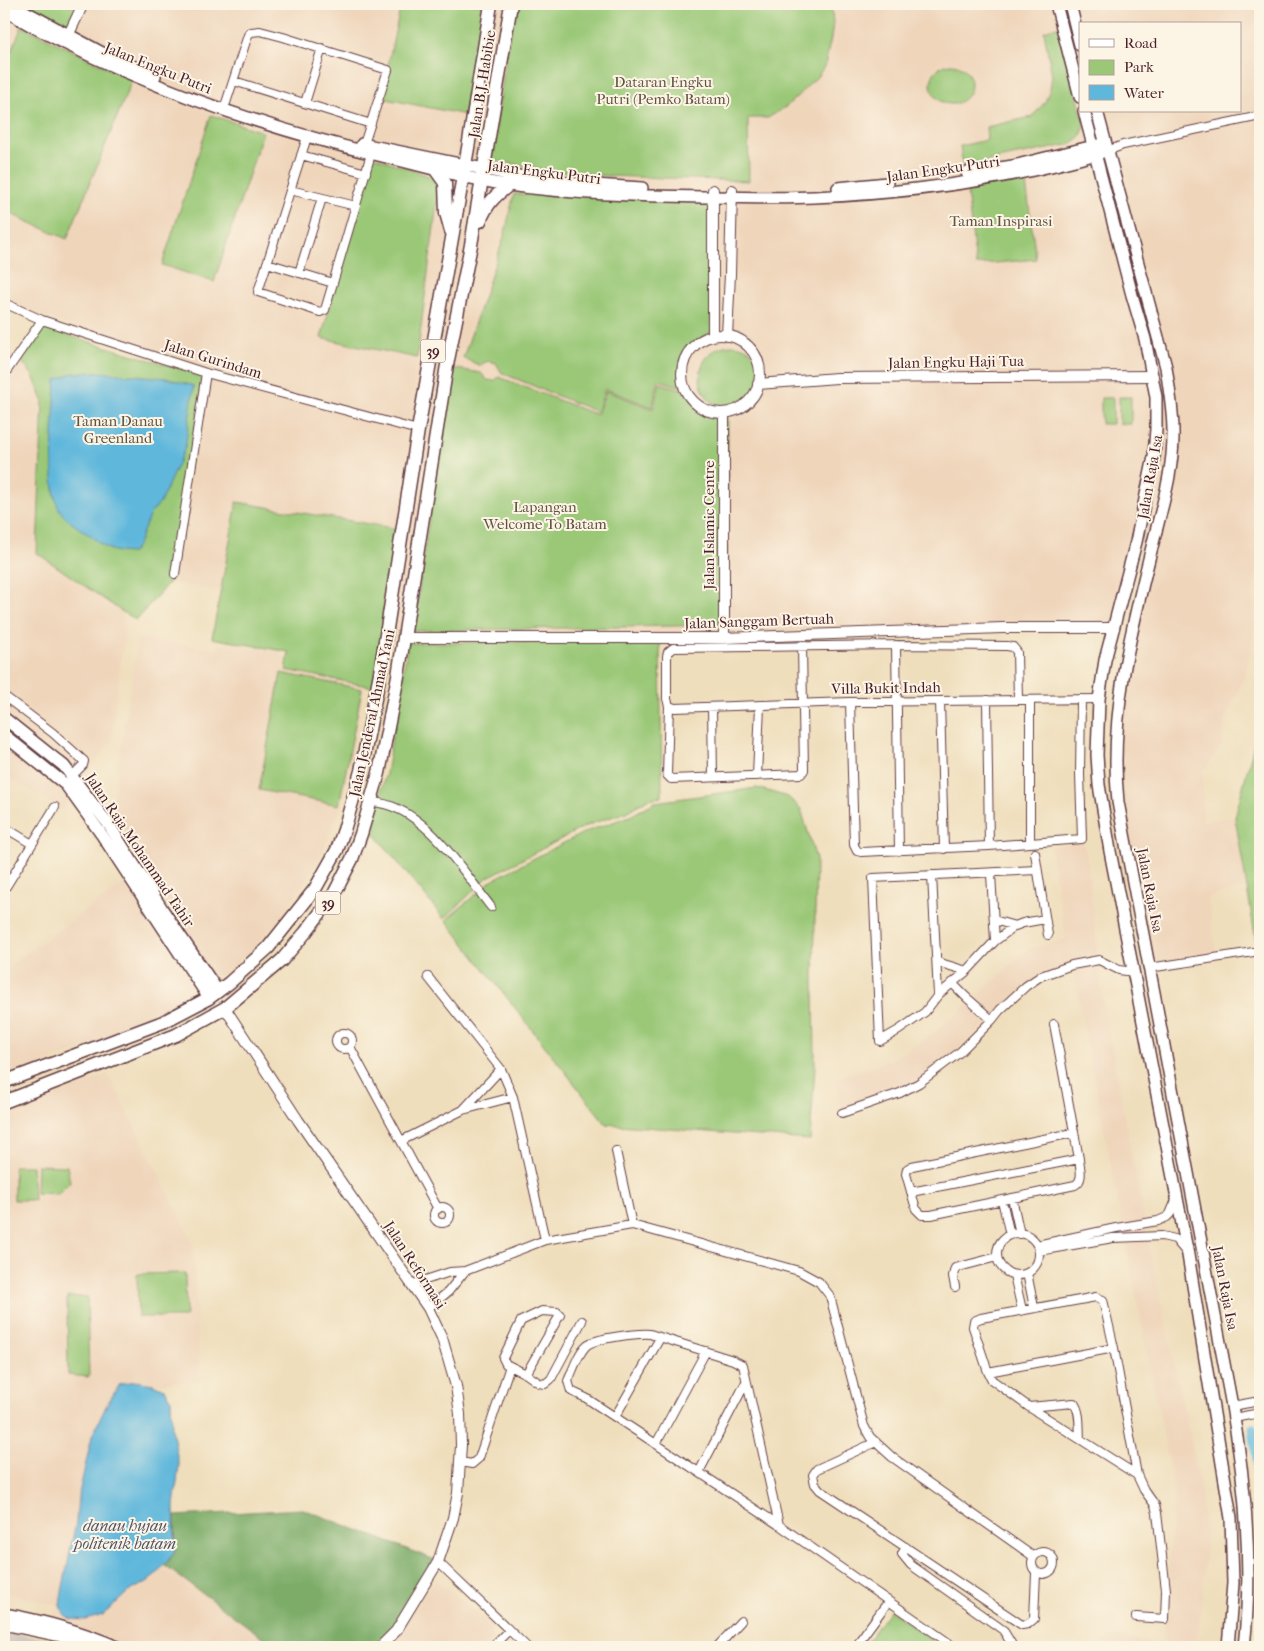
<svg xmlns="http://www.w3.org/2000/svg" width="1264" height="1651" viewBox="0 0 1264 1651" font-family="'IM FELL French Canon',serif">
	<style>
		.built { fill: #efd6bb; fill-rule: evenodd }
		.industrial { fill: #cdc2b9 }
		.green { fill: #9ac877; stroke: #727451 }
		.forest { fill: #7bac68; stroke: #62664a }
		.water { fill: #5fb7dc; stroke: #546b84 }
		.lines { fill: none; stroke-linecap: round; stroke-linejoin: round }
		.canal { stroke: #5fb7dc; stroke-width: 9 }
		.minor-casing { stroke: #633c41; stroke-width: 10 }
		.tertiary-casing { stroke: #633c41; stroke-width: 12 }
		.secondary-casing { stroke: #633c41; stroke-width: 14 }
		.trunk-casing { stroke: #633c41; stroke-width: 15 }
		.minor { stroke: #fff; stroke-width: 8 }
		.tertiary { stroke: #fff; stroke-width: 10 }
		.secondary { stroke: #fff; stroke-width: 11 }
		.trunk { stroke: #fff; stroke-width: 12 }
		.labels { text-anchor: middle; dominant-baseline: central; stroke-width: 4; stroke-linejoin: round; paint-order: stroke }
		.shield { fill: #fcf5e5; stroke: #7f5f63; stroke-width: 1 }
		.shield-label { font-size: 14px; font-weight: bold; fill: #4a1f2b }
		.street-label { font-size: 15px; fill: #4a1f2b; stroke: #fcf5e5 }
		.park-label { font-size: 15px; fill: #625242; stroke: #fcf5e5 }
		.water-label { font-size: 16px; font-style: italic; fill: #515469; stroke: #fcf5e5 }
	</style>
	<rect width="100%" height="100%" fill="#fcf5e5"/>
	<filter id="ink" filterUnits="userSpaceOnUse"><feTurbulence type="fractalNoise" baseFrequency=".02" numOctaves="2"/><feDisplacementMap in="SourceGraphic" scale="10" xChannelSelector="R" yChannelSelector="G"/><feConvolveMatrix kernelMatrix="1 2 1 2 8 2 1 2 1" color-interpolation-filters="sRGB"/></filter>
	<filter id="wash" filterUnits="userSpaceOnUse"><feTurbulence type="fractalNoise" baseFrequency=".0096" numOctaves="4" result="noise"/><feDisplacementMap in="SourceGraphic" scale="20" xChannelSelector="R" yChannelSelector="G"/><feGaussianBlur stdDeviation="1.12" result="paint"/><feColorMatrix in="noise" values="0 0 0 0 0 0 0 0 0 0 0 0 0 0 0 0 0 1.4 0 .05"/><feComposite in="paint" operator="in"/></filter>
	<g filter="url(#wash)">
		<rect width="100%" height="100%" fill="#efdebc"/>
		<path class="built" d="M4,4H1260V553L1254,583L1253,639L1245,676L1225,719L1222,745L1203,772V821L1235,817L1246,888L1208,897L1217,957L1149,968L1118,802L1116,737L1152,546L1136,542L1114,628L405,638L361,636L365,615L173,583L206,373L4,303ZM1080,24H1240V111H1080Z
			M4,348L19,358L33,376L43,400L37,553L121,611L124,616L125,627L111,741L83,777L63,810L4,775Z
			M138,638L216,649L224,644L279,652L284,658L283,671L365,686L343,800L320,860L284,913L258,943L231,969L219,976H212L110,820Z
			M1083,842L1087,856L1102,995L1147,1236L1200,1484L1206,1546L1201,1612L1196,1647H1101L1104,1641L1112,1637L1163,1644L1167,1602L1174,1490L1072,965L1041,976L919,1083L842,1113L836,1078L891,1060L940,1029L1029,949L1066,939L1050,847Z
			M124,883L202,995L160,1019L4,1078V969Z
			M108,1074L193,1242L200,1380L153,1384L135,1381L92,1436L78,1498L76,1522L61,1597L103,1615L128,1592L147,1582L165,1566L276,1647H107L42,1628L60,1606L4,1592V1113Z
			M435,1579L491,1624L492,1639L484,1647H388Z"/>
		<path class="industrial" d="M4,1631L57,1641L71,1647H4Z"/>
		<path class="green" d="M18,4H80L66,31Z
			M401,4H489L471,116L381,98Z
			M514,4H831L833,23L831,38L825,65L818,76L787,106L768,118H748L749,181L609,176L554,171L491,160Z
			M22,26L132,80L67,239L4,211V69Z
			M1060,26L1085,127L1079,139L1072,144L963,166L960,146L987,140L986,127L1032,117L1045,102L1050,89L1052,76L1044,31Z
			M931 84a20 20 0 1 1 40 0a20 20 0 1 1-40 0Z
			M211,115L263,132L214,282L162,265Z
			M373,156L440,180L417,358L321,338Z
			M1025,175L1036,259L976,265L966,184Z
			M514,194H550L712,202L711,332C705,337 693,342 689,348C681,359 678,375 682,387L659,380L652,407L605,389L597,412L502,373L496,363L489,361L483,363L481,366L463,358L504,237Z
			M40,327L204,376L170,581L136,620L121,611L37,553L43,400L33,376L19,358Z
			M700 377a32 32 0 1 1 64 0a32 32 0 1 1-64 0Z
			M450,368L481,373L487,380L494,381L499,377L597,415L606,391L653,409L660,383L691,392L699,404L707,411L728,418L727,625L413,631Z
			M1119,397H1131V424H1119Z
			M1101,398H1113V424H1101Z
			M237,502L399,529L373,687L286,670L289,652L212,638Z
			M660,641L662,797L648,799L626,812L588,825L488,877L444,919L369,827L386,774L408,643Z
			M281,673L362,689L339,805L259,790Z
			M1257,733H1260V940L1256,941L1235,817Z
			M757,788L788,797L801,809L816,859L814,977L815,1066L810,1140L606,1124L446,920L492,880L585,832L630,816L655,802Z
			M37,1165L67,1166L70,1182L58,1194L36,1193Z
			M14,1166H32L34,1200H14Z
			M185,1273L186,1317H138L137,1274Z
			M67,1297H87L89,1377L68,1375Z
			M890,1610L941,1647H863Z"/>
		<path class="forest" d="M303,1509L435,1560L397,1624L374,1647H276L165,1566C179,1547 175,1538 175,1516Z"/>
		<path class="water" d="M98,372L166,378L194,386L185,448L160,503L150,514L138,544L132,553C108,552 106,548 88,534C78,528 65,519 59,509C47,486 55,408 56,380L73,373Z
			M135,1381L153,1384L166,1390L171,1400L172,1429L179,1466L174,1506L175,1546L174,1553L156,1575L147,1582L128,1592L103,1615L86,1620L71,1619L65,1615L60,1606L61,1597L76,1522L78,1498L92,1436L107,1404L120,1384Z"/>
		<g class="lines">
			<path class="canal" d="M1253,1428L1260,1483"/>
		</g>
	</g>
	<g filter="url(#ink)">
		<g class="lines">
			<g class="minor-casing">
				<path id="minor" d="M234,81L371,124
					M226,103L248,35L251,32L260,31L283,37L388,70L364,144
					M305,103L322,48
					M307,137L258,292L320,312L325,310L371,154
					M1107,151L1123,145L1260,116
					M301,155L366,173
					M290,190L356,206
					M267,263L333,283
					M299,273L322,198
					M4,303L42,320L206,373L418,430
					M4,375L42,320
					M175,574L206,373
					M896,645L899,851
					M4,696L53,733L84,761L83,765L72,776
					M987,700L989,846
					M1018,700L1017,652L1013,647L1007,646L896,645L673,648L668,652L667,656V699L669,706L675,708L850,702L1099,699
					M1030,700V843
					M940,701L944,849
					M850,702L854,845L857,851L861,852L989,846L1082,839L1080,774L1081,699
					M669,706L667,775L671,779L801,774L804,770L802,645
					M712,707L713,777
					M757,776L760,705
					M371,802C423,804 462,870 491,907
					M4,827L32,844
					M1035,853L1048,935
					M1037,870L873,878L880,1041L899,1030L925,1012L938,995L967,971L995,941L1015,926L1023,923L1045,919
					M991,874L995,941
					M932,875L938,995
					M4,890L55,807
					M994,920L1015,926
					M937,962L967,971
					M1149,968L1260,951
					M428,977L501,1069L513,1097L545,1240
					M952,983L966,997L992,1020
					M1054,1024L1079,1159C1080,1168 1084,1180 1075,1185L931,1215H922L916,1209L906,1174L907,1169L912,1166L1073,1133
					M336 1041a8 8 0 1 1 16 0a8 8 0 1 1-16 0Z
					M350,1047L438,1209
					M501,1069L463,1110L513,1097
					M842,1113L900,1093L919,1083L960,1052L992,1020L1000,1010L1026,986L1041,976L1072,965L1099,960L1119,970L1134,972
					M401,1141L463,1110
					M616,1151L632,1225
					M911,1192L1079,1159
					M1012,1198L1020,1234
					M1002,1200L1010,1235
					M434 1215a8 8 0 1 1 16 0a8 8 0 1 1-16 0Z
					M997 1254a21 21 0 1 1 42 0a21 21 0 1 1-42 0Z
					M1037,1245L1116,1228L1158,1221L1167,1217L1170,1214L1176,1200
					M1039,1251L1113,1238L1162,1236L1175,1239L1185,1251
					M1027,1273L1034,1307
					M1014,1275L1022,1310
					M413,1284L450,1272L465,1271L545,1240L632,1225L799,1271L819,1282L830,1296L864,1426L870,1437L892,1457L1034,1557
					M955,1287L953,1276L955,1268L997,1257
					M428,1308L448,1292L465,1271
					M988,1372L1114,1348
					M526,1374L560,1315L557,1312L542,1311L521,1321L504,1356L503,1358L506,1364L526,1374L539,1383L545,1384L551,1379L582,1321
					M1232,1406L1260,1401
					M1029,1407L1074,1403C1081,1412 1079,1428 1080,1439
					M615,1417L660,1338
					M1234,1418L1260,1413
					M876,1442L817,1469L813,1475L815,1484L820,1490L1022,1625L1028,1624L1034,1619L1036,1573
					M656,1444L706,1351
					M460,1462L472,1464L479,1458L510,1366
					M699,1472L746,1382
					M779,1525L743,1365L733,1360L650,1334C639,1333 596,1338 587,1345C578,1353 573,1370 568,1381L571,1391L586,1398L779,1525L949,1643L950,1647
					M906,1547L902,1554L911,1565L1003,1630L1011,1643L1012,1647
					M1032 1563a11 11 0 1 1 22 0a11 11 0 1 1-22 0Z
					M438,1562L527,1647
					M1136,1617L1165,1619L1166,1590L1157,1513L1155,1505L1144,1490L1137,1475L1114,1348L1103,1300L1096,1297L981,1318L974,1321L973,1327L988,1372L992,1380L1029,1407L1137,1475
					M492,1647L509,1630
					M717,1647L741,1621
					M857,1647L860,1640L888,1602"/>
			</g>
			<g class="tertiary-casing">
				<path id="tertiary" d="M68,36L83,4
					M682 374a39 39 0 1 1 78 0a39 39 0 1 1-78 0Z
					M713,336V190
					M727,336L730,274L732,190
					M758,384L837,378L1153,376
					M724,413V638
					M405,638H724L1002,628H1114
					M225,1008L298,1120L428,1308L442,1338L456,1386L460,1414L461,1445L458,1493L453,1518L438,1562L396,1631L380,1647"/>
			</g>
			<g class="secondary-casing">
				<path id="secondary" d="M11,4L106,55L155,76
					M1056,4L1080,97
					M1070,4L1080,45
					M4,10C124,81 256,126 390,158C427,167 464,178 501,184C569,194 638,196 706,197C742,197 778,199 814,197C910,193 1008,180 1100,153
					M1084,111L1132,295L1145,339L1156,397V429L1154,457L1136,542L1105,660L1099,699L1097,755L1099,785L1110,851L1188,1255L1231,1518L1233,1583L1228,1647
					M1097,111L1166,367C1169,389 1173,410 1173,431C1174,470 1161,510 1152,547C1131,631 1109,715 1118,802L1232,1406C1246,1486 1253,1566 1244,1647
					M362,144L533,179L562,183L642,188
					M967,173L1013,166L1098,145
					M838,188L887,183
					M4,718L64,766L109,825L162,909L217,990
					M4,735L66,785L102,835L209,998
					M4,1614C43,1621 80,1631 117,1647
					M4,1624L71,1638L94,1647"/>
			</g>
			<g class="trunk-casing">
				<path id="trunk" d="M435,169L445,183L446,213L451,231
					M480,221C488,202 494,197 509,185
					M4,1082L163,1022L209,998L229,983L268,948L315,889L337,850L344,830L361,771L380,673L418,430L468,148L491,4
					M4,1102L176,1035L225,1008L282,960L305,933L333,896L352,859L361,834L379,773L398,676L447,365L471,245L511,4"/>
			</g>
			<use href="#minor" class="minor"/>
			<use href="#tertiary" class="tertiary"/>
			<use href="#secondary" class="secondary"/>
			<use href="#trunk" class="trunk"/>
		</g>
	</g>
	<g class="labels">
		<g class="shield">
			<rect x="420.5" y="339.5" width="25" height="23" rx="4"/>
			<rect x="315.5" y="891.5" width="25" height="23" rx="4"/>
		</g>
		<g class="shield-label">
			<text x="433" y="351">39</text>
			<text x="328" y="903">39</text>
		</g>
		<g class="street-label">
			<text transform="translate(158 68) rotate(22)">Jalan Engku Putri</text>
			<text transform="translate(482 84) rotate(-81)">Jalan B.J. Habibie</text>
			<text transform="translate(943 169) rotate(-8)">Jalan Engku Putri</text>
			<text transform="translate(544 172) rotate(7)">Jalan Engku Putri</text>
			<text transform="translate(213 359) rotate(17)">Jalan Gurindam</text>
			<text transform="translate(956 362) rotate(-1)">Jalan Engku Haji Tua</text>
			<text transform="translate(1150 477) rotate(-80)">Jalan Raja Isa</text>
			<text transform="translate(709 525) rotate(-90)">Jalan Islamic Centre</text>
			<text transform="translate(759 621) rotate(-2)">Jalan Sanggam Bertuah</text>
			<text transform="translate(886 688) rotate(-1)">Villa Bukit Indah</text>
			<text transform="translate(372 713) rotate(-78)">Jalan Jenderal Ahmad Yani</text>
			<text transform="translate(140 850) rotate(56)">Jalan Raja Mohammad Tahir</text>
			<text transform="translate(1150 890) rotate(79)">Jalan Raja Isa</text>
			<text transform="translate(415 1265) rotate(57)">Jalan Reformasi</text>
			<text transform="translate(1225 1288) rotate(79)">Jalan Raja Isa</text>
		</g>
		<g class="park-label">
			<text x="663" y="82">Dataran Engku<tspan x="663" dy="17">Putri (Pemko Batam)</tspan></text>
			<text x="1001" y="221">Taman Inspirasi</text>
			<text x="118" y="421">Taman Danau<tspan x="118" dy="17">Greenland</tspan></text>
			<text x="545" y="507">Lapangan<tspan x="545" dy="17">Welcome To Batam</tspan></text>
		</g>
		<g class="water-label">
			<text x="125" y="1525">danau hujau<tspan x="125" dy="18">politenik batam</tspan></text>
		</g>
	</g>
	<rect width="1264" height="1651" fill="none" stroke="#fcf5e5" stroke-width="20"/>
	<rect x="1079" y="22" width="162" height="90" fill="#fcf5e5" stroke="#b59f9b"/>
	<rect x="1089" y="39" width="25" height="8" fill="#ffffff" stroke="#b59f9b"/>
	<text x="1124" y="48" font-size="15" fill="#4a1f2b">Road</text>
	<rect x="1089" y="60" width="25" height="15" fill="#9ac877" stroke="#b59f9b"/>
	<text x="1124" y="72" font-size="15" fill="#4a1f2b">Park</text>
	<rect x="1089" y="85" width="25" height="15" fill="#5fb7dc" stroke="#b59f9b"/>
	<text x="1124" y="98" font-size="15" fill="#4a1f2b">Water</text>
</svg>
